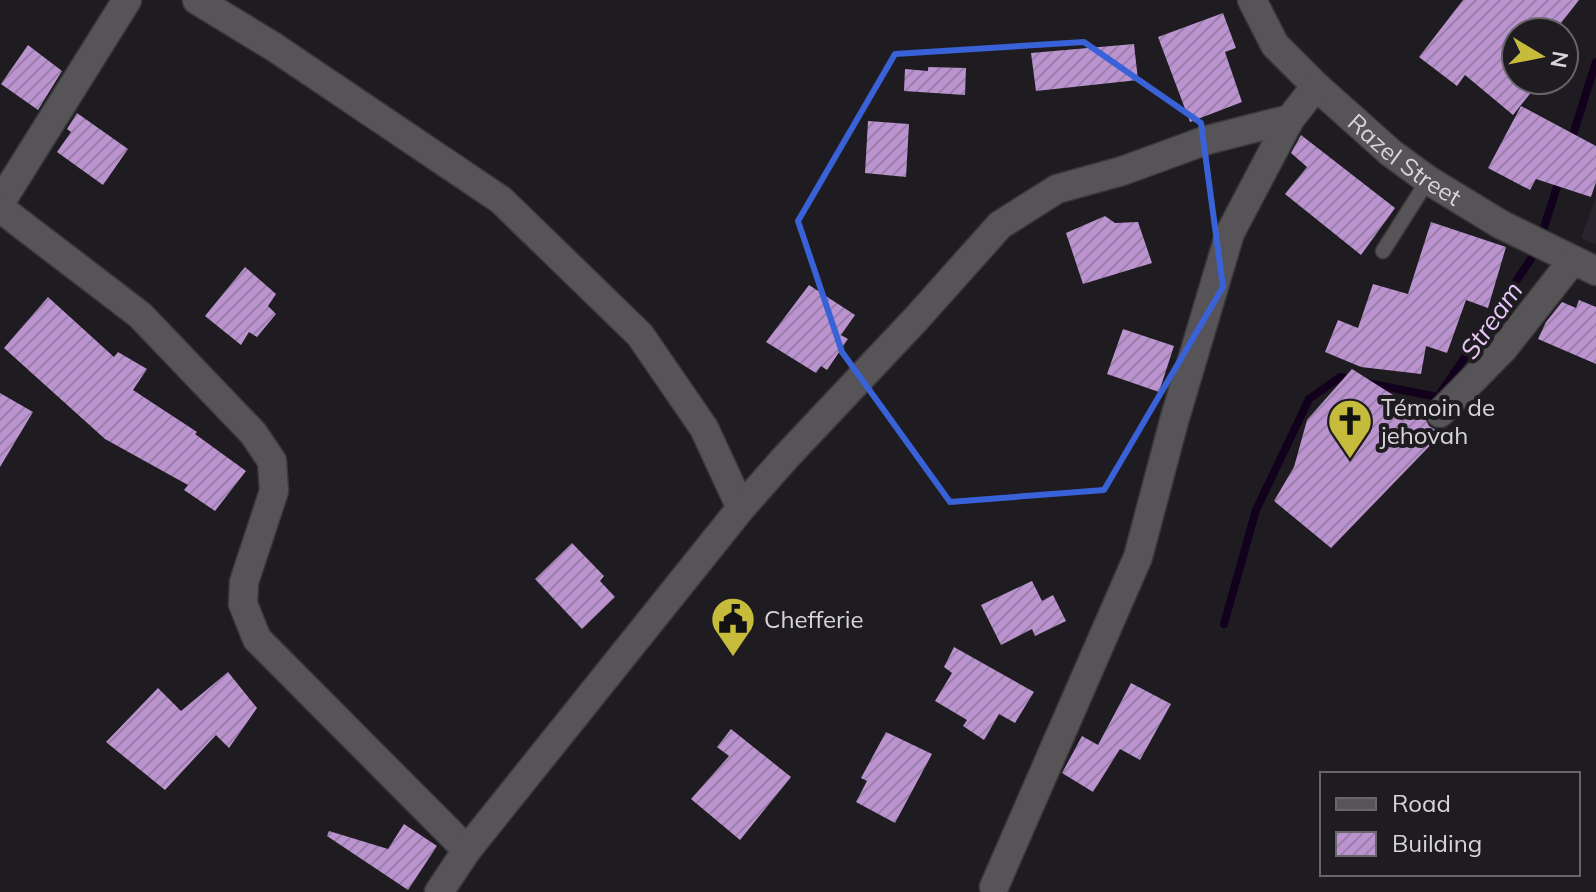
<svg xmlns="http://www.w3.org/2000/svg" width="1596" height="892" viewBox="0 0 1596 892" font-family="Mulish,sans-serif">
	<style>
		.built { fill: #2a242c }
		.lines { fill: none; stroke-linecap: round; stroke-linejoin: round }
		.stream { stroke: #12001c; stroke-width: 8 }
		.building { fill: url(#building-hatch) }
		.lane-casing { stroke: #3a383b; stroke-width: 17 }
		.street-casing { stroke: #3a383b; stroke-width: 31 }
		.lane { stroke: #575458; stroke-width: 14 }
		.street { stroke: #575458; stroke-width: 28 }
		.marked { fill: none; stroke: #3962d8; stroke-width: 6; stroke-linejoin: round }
		.labels { text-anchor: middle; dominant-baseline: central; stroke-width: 8; stroke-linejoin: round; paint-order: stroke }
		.street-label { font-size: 24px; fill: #d7d5d8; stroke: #1e1c20 }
		.poi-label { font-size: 24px; fill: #d7d5d8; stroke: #1e1c20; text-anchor: start }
		.water-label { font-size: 26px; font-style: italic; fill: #e8c7f8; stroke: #1e1c20 }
	</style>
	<defs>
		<pattern id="building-hatch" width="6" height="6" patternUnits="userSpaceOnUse" patternTransform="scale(2)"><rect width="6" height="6" fill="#bb94cf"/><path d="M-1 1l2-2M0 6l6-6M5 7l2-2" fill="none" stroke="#9c7fac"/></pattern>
	</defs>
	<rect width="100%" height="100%" fill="#1e1c20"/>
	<path class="built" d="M1596,197V245L1581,238Z"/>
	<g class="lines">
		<path class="stream" d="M1571,141L1596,62
			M1541,237L1560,177
			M1367,383L1438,397L1537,250
			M1224,624L1256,510L1309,399L1340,377L1353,380"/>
	</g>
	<path class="building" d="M1463,0H1579L1554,32H1516V80H1541L1513,115L1465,75L1457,86L1419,57Z
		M1223,13L1236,48L1225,52L1242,102L1190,122L1158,37Z
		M1134,44L1138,80L1036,91L1031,53Z
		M28,45L62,71L38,110L1,84Z
		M928,67L966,68L965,95L904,91L905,69L928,71Z
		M1521,106L1596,146V182L1591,197L1536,179L1530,190L1488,168Z
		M77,113L128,149L103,185L57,152L71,132L67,129Z
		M868,121L909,124L906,177L865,173Z
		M1301,135L1395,208L1361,255L1285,194L1307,167L1291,153Z
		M1105,216L1115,223L1138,222L1152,263L1083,284L1066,233Z
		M1431,222L1506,247L1488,308L1466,300L1447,353L1426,346L1421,374L1361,367L1325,352L1338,320L1358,328L1373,284L1408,294Z
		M245,267L276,294L268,306L276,314L257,337L249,332L241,345L205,316Z
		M809,285L855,315L841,335L848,339L827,370L821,366L816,373L766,342Z
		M48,297L114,357L118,352L147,369L133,390L197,432L195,434L246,471L215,511L184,490L188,485L105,439L4,348Z
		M1579,300L1596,307V364L1538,339L1546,322L1562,302L1576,308Z
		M1123,329L1174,346L1159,392L1107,374Z
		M1352,369L1423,414L1429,426L1436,430L1447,428L1331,548L1274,501L1294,467L1307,420Z
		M0,393L33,412L0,467Z
		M572,543L604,576L600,581L615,597L582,629L535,579Z
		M1032,581L1042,601L1053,595L1066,621L1035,636L1032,629L1001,645L981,605Z
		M954,647L1034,692L1015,723L999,714L984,740L963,726L967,720L935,701L952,673L944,667Z
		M228,672L257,708L229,748L216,735L165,790L106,742L158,688L181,711Z
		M1131,683L1171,704L1140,760L1120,749L1093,792L1062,773L1082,736L1098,745Z
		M731,729L791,777L740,840L691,799L729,756L717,747Z
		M886,732L932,754L895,823L856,802L867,781L861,778Z
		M404,824L437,846L408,890L327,836L329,831L388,849Z"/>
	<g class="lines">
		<g class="lane-casing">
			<path id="lane" d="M1383,251L1428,180"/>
		</g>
		<g class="street-casing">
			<g id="street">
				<path d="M197,0L274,47L501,200L640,335L704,428L741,508"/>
				<path id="s1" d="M1252,0L1275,45L1316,86L1391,153L1428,180L1500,224L1596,271"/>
				<path d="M0,203L127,0"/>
				<path d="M0,208L140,315L253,433L272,461L274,491L244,582L243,604L257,639L467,850"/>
				<path d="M1440,413L1503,349L1573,260"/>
				<path d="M994,887L1138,557L1174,421L1230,233L1290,119L1316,86"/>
				<path d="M439,892L467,850L741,508L786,457L916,319L1000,225L1057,189L1122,171L1207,140L1290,119"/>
			</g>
		</g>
		<use href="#lane" class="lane"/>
		<use href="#street" class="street"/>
	</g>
	<path class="marked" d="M1084,42L1201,123L1223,287L1104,490L950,502L842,352L798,221L895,54Z"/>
	<defs>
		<g id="church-pin" transform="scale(2.3)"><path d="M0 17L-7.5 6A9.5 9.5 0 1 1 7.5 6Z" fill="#c7bb3c" stroke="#1e1c20"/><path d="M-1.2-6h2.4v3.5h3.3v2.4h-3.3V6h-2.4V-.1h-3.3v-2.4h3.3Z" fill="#111"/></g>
		<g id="civic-pin" transform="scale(2.3)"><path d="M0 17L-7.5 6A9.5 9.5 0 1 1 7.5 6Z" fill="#c7bb3c" stroke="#1e1c20"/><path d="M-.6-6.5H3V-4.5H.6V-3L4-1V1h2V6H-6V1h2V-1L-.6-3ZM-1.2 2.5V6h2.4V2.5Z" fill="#111"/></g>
	</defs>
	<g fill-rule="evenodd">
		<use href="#church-pin" x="1350" y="421"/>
		<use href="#civic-pin" x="733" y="619"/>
	</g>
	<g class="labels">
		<g class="street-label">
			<text stroke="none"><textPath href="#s1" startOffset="224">Razel Street</textPath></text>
		</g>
		<g class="poi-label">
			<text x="1381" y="407">Témoin de<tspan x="1381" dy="28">jehovah</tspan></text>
			<text x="764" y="619">Chefferie</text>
		</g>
		<g class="water-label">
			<text transform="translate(1491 320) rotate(-55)">Stream</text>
		</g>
	</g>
	<rect x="1320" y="772" width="260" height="104" fill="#1e1c20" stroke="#68666a" stroke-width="2"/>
	<rect x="1336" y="798" width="40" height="12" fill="#575458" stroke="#68666a" stroke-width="2"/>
	<text x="1392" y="812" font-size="24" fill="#d7d5d8">Road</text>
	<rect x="1336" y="832" width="40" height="24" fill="url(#building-hatch)" stroke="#68666a" stroke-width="2"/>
	<text x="1392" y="852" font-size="24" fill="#d7d5d8">Building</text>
	<g transform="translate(1540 56) rotate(100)"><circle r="38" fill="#1e1c20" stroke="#68666a" stroke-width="2"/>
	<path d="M0-6L14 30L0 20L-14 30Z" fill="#c7bb3c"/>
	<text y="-12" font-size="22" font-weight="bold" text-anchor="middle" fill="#d7d5d8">N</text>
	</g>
</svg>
